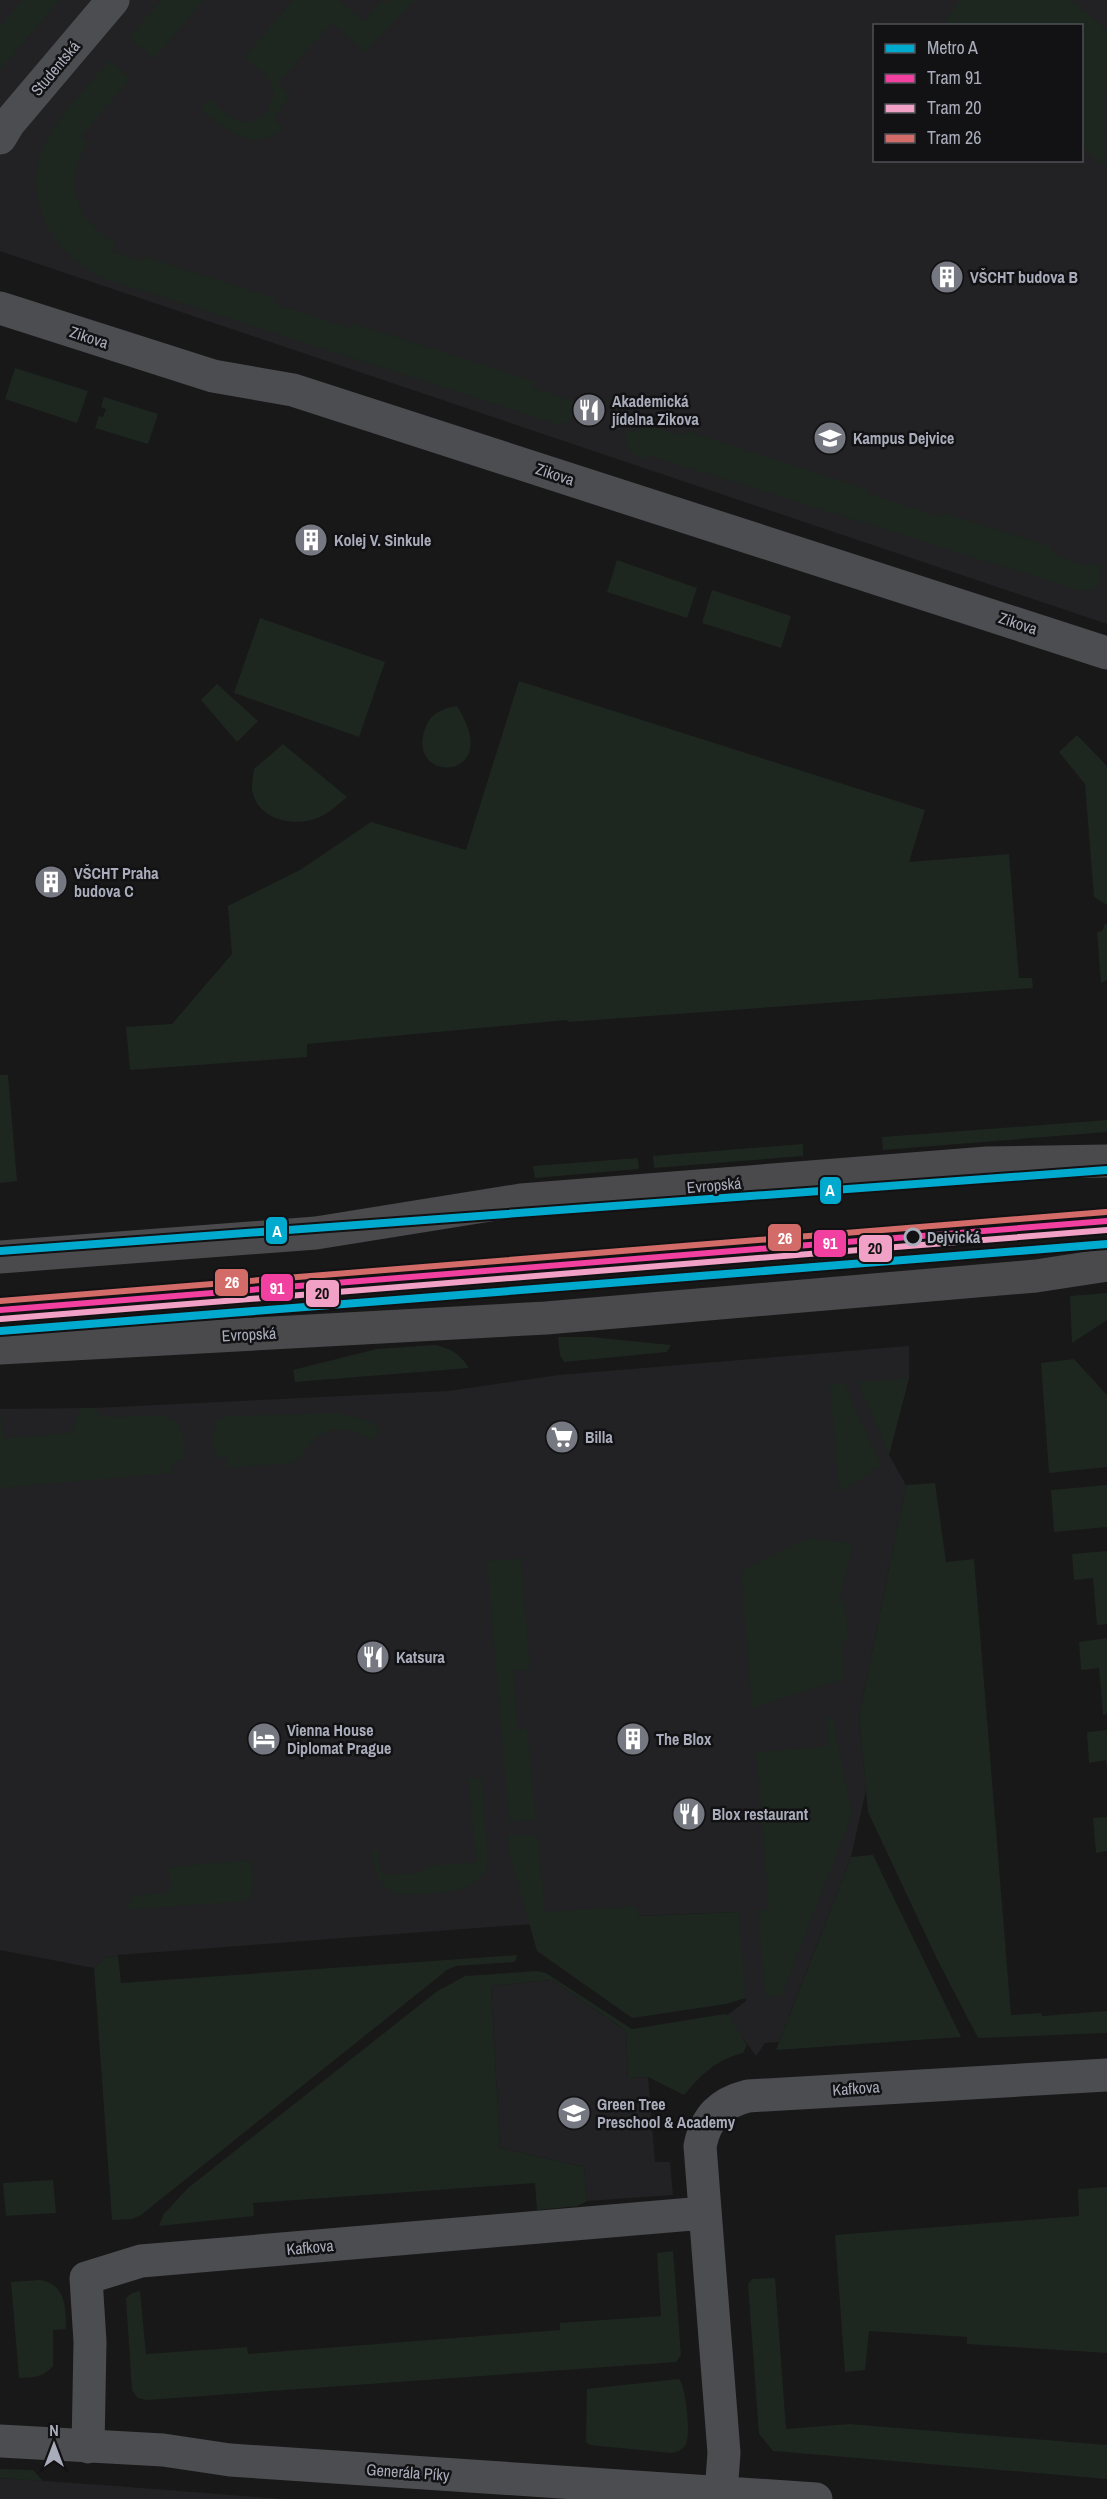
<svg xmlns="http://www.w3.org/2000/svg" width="1107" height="2499" viewBox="0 0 1107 2499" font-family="'Archivo Narrow',sans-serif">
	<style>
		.built { fill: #222224; fill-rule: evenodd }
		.green { fill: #1e2620 }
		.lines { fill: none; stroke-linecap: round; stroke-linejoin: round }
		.minor { stroke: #4c4d51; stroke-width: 33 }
		.major { stroke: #4a4a4d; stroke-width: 33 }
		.tram-1-casing { stroke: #121214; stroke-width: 10 }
		.tram-2-casing { stroke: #121214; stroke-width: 10 }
		.tram-3-casing { stroke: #121214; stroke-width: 10 }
		.tram-1 { stroke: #f240a1; stroke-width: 6 }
		.tram-2 { stroke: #f1a1c5; stroke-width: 6 }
		.tram-3 { stroke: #d36c68; stroke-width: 6 }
		.metro-1-casing { stroke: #121214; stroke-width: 12 }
		.metro-1 { stroke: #00a9ce; stroke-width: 8 }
		.stop-dot { fill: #121214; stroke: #a9acba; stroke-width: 3 }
		.labels { text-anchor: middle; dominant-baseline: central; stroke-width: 5; stroke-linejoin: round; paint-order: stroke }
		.street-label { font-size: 16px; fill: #a9acba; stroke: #121214 }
		.poi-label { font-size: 16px; font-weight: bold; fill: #a9acba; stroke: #121214; text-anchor: start }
		.stop-label { font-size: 16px; font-weight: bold; fill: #a9acba; stroke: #121214; text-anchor: start }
		.line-badge { stroke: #121214; stroke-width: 2 }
		.badge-label { font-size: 16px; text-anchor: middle; font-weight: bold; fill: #fff }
		.pale-badge-label { font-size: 16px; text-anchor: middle; font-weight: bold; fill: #111 }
	</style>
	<rect width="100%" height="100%" fill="#181818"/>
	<path class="built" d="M0,0H1107V624L0,251ZM874,26H1082V160H874Z
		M909,1346V1378L889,1455L906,1485L859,1716L866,1790L851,1857L779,2042L765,2043L756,2056L728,2018L722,2019L746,2001L738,1912L637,1916L118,1955L104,1958L94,1968L0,1950V1409L95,1408L448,1391L559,1375Z
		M552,1980L626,2031L628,2078L648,2077L655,2162H670L673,2195L587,2201L584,2167L500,2148L491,1986Z
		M0,2478L116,2486L283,2499H0Z"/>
	<path class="green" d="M22,0H60L0,70V26Z
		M161,0H204L154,59L129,38Z
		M293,0H338L363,21L382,0L387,3L390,0H415L365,52L332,23L278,83L291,95L274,120L284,128C253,155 225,129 200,110L209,98C217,105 225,115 235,119C256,130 280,106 271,84C266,73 253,65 244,58Z
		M960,0H1072L1107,30L1106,168L1082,146V26L951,25L945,20Z
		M110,60L130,79L81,137L88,144C61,183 76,220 115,242L113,252L142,261L143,256L277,299L276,304L350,328L352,323L534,381L532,387L577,403L570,422L557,424L109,280C55,261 16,195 47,139C63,110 88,86 110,60Z
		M15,368L88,391L77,423L5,399Z
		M104,397L158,414L148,444L95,428L99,416L103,417L106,409L101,407Z
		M639,423L684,436L686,431L867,489L866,493L941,517L942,512L1052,547L1051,552L1080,564H1101C1100,584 1103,590 1081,591L648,455L646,460C632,456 621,445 627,430L635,432Z
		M617,560L697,588L687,618L607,592Z
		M712,590L791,616L781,648L702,623Z
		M260,618L385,662L359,737L234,693Z
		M519,681L925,810L909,862L1009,854L1019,978H1032L1033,988L568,1022L567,1020L307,1044V1057L130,1070L126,1027L172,1024L232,954L228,906L300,870L371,822L466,850Z
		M217,684L258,721L237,742L201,700Z
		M457,706C462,715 468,725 470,736C478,781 408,777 425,729C431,713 441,709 457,706Z
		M1077,735L1107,766V905L1094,897L1085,784L1059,752Z
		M283,744L347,797C339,804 330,812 320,817C299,827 263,822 254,797C250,789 253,777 254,769Z
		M1105,924H1107V980L1101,983L1097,932L1102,931Z
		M0,1075H8L17,1181L0,1183Z
		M1107,1120V1132L883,1150L882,1137Z
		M803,1144V1156L654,1168L653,1156Z
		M638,1158L639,1169L535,1178L533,1166Z
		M1107,1293V1320L1072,1343L1070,1296Z
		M558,1337H590L671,1345L667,1352L564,1362L560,1355Z
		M435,1345C452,1349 460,1354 469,1368L295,1382L293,1370L377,1349Z
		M1074,1359L1107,1395V1467L1049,1473L1041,1363Z
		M909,1378L889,1455L858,1382Z
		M844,1383L881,1466L839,1493L830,1384Z
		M80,1408H95L102,1417L165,1416C184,1422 184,1440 185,1458L181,1461L172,1462L173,1473L0,1488V1414L4,1438L71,1433Z
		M338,1413L367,1420L381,1429L371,1441C354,1427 328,1424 312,1442C305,1449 302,1457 294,1463L227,1468V1457L218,1458C209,1447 212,1431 217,1420L225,1416Z
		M935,1483L946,1562L974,1559L1011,2015L1041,2013L1042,2016L1107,2011V2033L978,2038L937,1959L868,1812L859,1716L906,1485Z
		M1107,1485V1527L1054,1532L1051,1490Z
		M809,1538L853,1543L839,1602H845L848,1641L842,1642L844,1679L752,1708L741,1571Z
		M1107,1551V1624L1097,1625L1093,1578L1074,1580L1072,1554Z
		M521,1558L530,1669L513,1671L518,1730L527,1729L536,1820L509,1822L487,1561Z
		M1107,1638V1714L1103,1715L1099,1668L1081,1670L1079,1642Z
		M826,1718H833L852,1815L782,1995L765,1997L758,1911L769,1909L756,1752L828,1746Z
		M1107,1730V1769L1106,1760L1089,1763L1087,1732Z
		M482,1778L488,1859C486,1899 429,1892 400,1895C377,1888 375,1871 371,1850H379L380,1870L385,1875L422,1872L426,1866L476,1862L468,1779Z
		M1107,1817V1851L1096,1853L1093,1818Z
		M507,1835H538L545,1912L636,1906L638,1916L739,1912L746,1998L726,2004L632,2018L537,1951L510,1856Z
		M873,1855L961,2037L776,2050L851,1857Z
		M252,1860L254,1888L249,1901L124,1910L134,1895L166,1893L171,1888L168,1867Z
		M118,1955L121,1983L517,1955L515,1962L456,1966L447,1970L141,2215L132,2219L112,2220L94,1968L104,1958Z
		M537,1971L546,1973L632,2029L725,2014L730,2016L747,2045L743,2053C717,2059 701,2075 684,2095L648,2077L628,2078L626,2031L552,1980L491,1986L500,2148L584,2167L587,2201L578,2206L537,2210L535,2183L253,2203L254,2216L159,2226L163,2215L188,2188L436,1992L465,1976Z
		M53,2180L56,2213L6,2216L3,2183Z
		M1107,2187V2353L967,2344V2337L869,2331L865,2370L845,2372L835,2235L1079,2216L1078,2189Z
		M673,2251L681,2355L676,2362L147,2400L138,2398L132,2390L126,2298L132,2293L140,2291L146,2354L247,2347L248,2354L560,2330V2323L661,2316L657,2253Z
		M775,2278L786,2429L849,2424L1107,2445V2479L773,2451L759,2434L748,2284L752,2279Z
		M40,2280C66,2284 66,2308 66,2329L53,2330V2366C43,2378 33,2377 19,2378L11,2282Z
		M679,2379C686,2386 691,2435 686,2444C683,2450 677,2452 671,2453L590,2445L586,2442L587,2389Z
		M0,2469L33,2470L43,2481L0,2478Z"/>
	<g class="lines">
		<path class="minor" d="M0,138L9,123L113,0
			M0,308L213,376L293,390L1107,653
			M0,2441L163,2450L230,2460L816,2499
			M88,2447L90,2342L86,2278L141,2261L704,2213
			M721,2493L724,2453L700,2146C706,2117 720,2103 748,2096L1107,2075"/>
		<path class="major" d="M0,1257L316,1233L521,1200L987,1163L1107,1161
			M0,1348L546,1318L1036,1276L1107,1265"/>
		<g class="tram-1-casing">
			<path id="tram-1" d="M0,1310L1107,1221"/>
		</g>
		<g class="tram-2-casing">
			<path id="tram-2" d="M1,1319L1107,1230"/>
		</g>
		<g class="tram-3-casing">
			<path id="tram-3" d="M0,1301L1106,1212"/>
		</g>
		<use href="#tram-1" class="tram-1"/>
		<use href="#tram-2" class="tram-2"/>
		<use href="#tram-3" class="tram-3"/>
		<g class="metro-1-casing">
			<path id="metro-1" d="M0,1251L1107,1170
				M0,1331L1107,1244"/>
		</g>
		<use href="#metro-1" class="metro-1"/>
	</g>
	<defs>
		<g id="building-disc" transform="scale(1.725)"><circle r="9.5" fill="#767881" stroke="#121214"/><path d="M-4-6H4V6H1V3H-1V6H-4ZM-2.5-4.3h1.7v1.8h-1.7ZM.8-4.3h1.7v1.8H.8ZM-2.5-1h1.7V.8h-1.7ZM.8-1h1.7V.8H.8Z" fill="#fff"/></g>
		<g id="restaurant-disc" transform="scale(1.725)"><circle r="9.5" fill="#767881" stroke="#121214"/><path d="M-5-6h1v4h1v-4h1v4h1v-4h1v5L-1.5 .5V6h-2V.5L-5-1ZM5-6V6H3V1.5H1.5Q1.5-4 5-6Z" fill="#fff"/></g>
		<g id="university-disc" transform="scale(1.725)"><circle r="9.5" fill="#767881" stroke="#121214"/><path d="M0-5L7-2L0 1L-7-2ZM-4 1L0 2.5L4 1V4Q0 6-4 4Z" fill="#fff"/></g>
		<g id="supermarket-disc" transform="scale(1.725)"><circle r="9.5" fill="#767881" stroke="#121214"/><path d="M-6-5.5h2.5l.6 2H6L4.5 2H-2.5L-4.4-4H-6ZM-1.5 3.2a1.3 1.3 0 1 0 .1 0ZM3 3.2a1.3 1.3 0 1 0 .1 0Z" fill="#fff"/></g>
		<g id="hotel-disc" transform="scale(1.725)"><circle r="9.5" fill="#767881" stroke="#121214"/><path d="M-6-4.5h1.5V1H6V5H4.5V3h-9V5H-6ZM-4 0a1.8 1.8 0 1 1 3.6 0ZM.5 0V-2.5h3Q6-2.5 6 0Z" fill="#fff"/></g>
		<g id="school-disc" transform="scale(1.725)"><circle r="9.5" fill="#767881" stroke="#121214"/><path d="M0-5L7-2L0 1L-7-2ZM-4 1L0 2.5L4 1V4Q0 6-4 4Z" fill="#fff"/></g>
	</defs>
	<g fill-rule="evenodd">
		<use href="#building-disc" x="947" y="277"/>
		<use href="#restaurant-disc" x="589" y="410"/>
		<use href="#university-disc" x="830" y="438"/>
		<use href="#building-disc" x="311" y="540"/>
		<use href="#building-disc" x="51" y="882"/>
		<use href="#supermarket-disc" x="562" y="1437"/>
		<use href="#restaurant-disc" x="373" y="1657"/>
		<use href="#hotel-disc" x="264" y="1739"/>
		<use href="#building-disc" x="633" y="1739"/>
		<use href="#restaurant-disc" x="689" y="1814"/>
		<use href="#school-disc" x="574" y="2113"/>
	</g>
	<circle class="stop-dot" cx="913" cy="1237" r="8"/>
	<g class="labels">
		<g class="street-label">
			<text transform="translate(55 68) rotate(-50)">Studentská</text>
			<text transform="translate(89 337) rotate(18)">Zikova</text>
			<text transform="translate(555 474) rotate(18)">Zikova</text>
			<text transform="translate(1018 623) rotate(18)">Zikova</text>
			<text transform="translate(714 1185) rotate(-5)">Evropská</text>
			<text transform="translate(249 1334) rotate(-3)">Evropská</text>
			<text transform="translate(856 2088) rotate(-4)">Kafkova</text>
			<text transform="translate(310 2247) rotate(-5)">Kafkova</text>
			<text transform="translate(408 2472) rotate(4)">Generála Píky</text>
		</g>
		<g class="poi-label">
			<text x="970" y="277">VŠCHT budova B</text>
			<text x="612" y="401">Akademická<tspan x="612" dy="18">jídelna Zikova</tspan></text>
			<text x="853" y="438">Kampus Dejvice</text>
			<text x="334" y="540">Kolej V. Sinkule</text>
			<text x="74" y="873">VŠCHT Praha<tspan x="74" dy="18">budova C</tspan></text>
			<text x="585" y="1437">Billa</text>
			<text x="396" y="1657">Katsura</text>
			<text x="287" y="1730">Vienna House<tspan x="287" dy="18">Diplomat Prague</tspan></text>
			<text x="656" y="1739">The Blox</text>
			<text x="712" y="1814">Blox restaurant</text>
			<text x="597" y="2104">Green Tree<tspan x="597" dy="18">Preschool &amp; Academy</tspan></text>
		</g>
		<g class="stop-label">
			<text x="927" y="1237">Dejvická</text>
		</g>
	</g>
	<g class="line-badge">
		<rect x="819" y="1176" width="23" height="29" rx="6" fill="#00a9ce"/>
		<rect x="265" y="1216" width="23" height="29" rx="6" fill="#00a9ce"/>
		<rect x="767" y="1223" width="35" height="29" rx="6" fill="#d36c68"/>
		<rect x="813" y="1229" width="34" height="29" rx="6" fill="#f240a1"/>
		<rect x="858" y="1234" width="35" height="29" rx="6" fill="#f1a1c5"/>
		<rect x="214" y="1268" width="35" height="29" rx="6" fill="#d36c68"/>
		<rect x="260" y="1273" width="34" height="29" rx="6" fill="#f240a1"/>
		<rect x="305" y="1279" width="35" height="29" rx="6" fill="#f1a1c5"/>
	</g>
	<g class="badge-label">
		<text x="830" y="1196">A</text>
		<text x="277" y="1237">A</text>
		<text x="785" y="1244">26</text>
		<text x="830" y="1249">91</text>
		<text x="232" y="1288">26</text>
		<text x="277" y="1294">91</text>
	</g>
	<g class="pale-badge-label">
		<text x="875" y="1254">20</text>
		<text x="322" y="1299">20</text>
	</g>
	<rect x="873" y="24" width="210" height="138" fill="#121214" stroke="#4e5056" stroke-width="1.5"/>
	<rect x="885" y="44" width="30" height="9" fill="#00a9ce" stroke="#4e5056" stroke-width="1.5"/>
	<text x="927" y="54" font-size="18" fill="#a9acba">Metro A</text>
	<rect x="885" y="74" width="30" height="9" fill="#f240a1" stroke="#4e5056" stroke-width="1.5"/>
	<text x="927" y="84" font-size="18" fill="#a9acba">Tram 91</text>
	<rect x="885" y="104" width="30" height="9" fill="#f1a1c5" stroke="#4e5056" stroke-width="1.5"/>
	<text x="927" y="114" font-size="18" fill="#a9acba">Tram 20</text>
	<rect x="885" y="134" width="30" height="9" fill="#d36c68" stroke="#4e5056" stroke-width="1.5"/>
	<text x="927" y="144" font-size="18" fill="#a9acba">Tram 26</text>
	<g transform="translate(54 2445)" stroke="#121214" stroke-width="4.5" paint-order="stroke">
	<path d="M0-4.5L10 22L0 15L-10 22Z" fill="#a9acba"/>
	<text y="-9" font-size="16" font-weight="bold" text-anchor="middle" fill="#a9acba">N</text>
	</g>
</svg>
